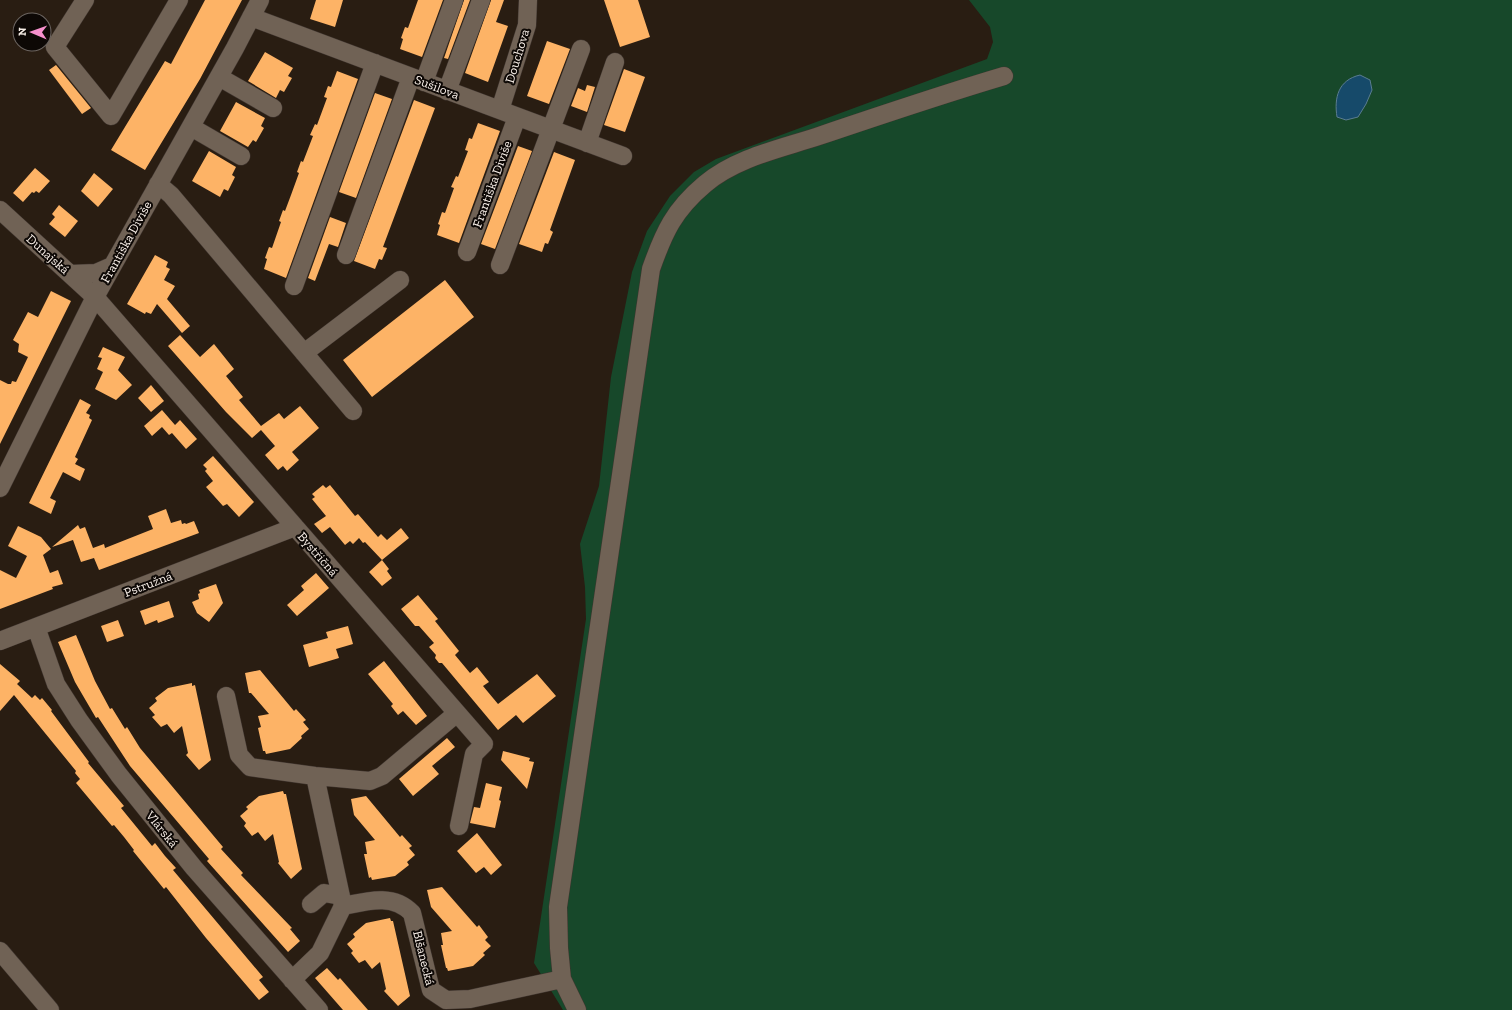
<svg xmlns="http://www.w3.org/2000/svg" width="1512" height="1010" viewBox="0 0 1512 1010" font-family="'Zilla Slab',serif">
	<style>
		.green { fill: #17482a }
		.water { fill: #164a6a; stroke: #5a7c90 }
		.building { fill: #fdb366 }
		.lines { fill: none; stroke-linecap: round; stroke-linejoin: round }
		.minor-casing { stroke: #403630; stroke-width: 19 }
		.minor { stroke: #706255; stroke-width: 18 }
		.labels { text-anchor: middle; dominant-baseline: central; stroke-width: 4; stroke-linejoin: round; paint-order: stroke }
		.street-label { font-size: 13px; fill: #faf1ea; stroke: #0d0805 }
	</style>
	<rect width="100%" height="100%" fill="#291d12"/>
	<path class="green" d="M969,0H1512V1010H563L534,963L586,619L585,587L580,544L599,486L611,377L632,272L647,231L670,196L694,172L716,159L987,59L993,42L990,27Z"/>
	<path class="water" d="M1360,75L1370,80L1372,90L1366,104L1358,117L1346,120L1337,117C1334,98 1338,80 1360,75Z"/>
	<path class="building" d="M205,0H242L200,79L145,170L111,150L165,61L171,64Z
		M316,0H343L335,27L310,19Z
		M418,0H443L422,57L400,49L403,39L401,38L405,27L408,28Z
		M464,0H470L448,59L444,58Z
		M491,0H504L496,22L508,26L488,82L465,73Z
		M604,0H638L650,37L620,47Z
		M547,41L570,49L549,104L527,96Z
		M265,52L293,68L288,76L292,78L284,92L280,90L276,98L248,81Z
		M56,65L91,108L82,114L49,70Z
		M624,69L645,77L625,132L604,125Z
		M337,71L358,79L286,278L264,269L267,259L265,258L269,247L272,248L281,222L279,221L283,210L285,211L291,195L299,173L297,172L301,161L303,162L313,136L310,135L315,124L317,125L327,98L324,97L328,86L331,87Z
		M587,85L595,87L587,112L571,106L578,88L585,91Z
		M375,93L392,99L356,198L339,192Z
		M414,100L435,108L383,247L387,248L382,260L379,259L375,269L354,261Z
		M236,102L265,118L261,126L264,128L256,142L253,140L248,147L220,131Z
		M478,123L500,131L459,243L437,235L440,225L438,224L442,212L445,213L454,188L451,187L456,176L458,177L468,151L465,150L469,138L472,139Z
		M518,146L532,151L495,249L481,244Z
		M209,151L236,167L232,175L235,177L228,191L224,189L220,197L192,181Z
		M554,152L575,160L550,230L553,232L548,244L545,243L542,252L519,244Z
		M35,168L50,181L39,193L36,191L34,193L32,192L23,202L13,193Z
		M94,173L113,189L98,207L81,191Z
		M59,205L78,221L65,237L49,224L55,217L52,214Z
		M330,217L346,223L338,247L329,244L315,281L308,278Z
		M155,255L168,262L166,267L170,269L164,280L175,286L167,299L190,326L182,333L157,304L151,314L146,312L145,314L127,304Z
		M445,280L474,317L372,397L343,360Z
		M51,291L71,301L0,444V380L8,384H11L12,381L16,382L28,357L18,352L19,344L13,340L28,312L38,317Z
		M180,335L200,357L214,344L234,369L226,376L243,397L239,400L261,426L279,413L284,419L300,406L319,428L292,452L299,460L287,471L283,466L278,470L265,455L275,446L261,430L252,438L226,412L168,346Z
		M103,347L125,357L118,370L132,385L116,400L95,389L103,372L97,369L102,358L98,357Z
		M151,385L164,401L151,412L138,398Z
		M80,399L91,405L86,413L90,415L89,418L92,420L75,457L78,459L75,464L85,469L80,481L63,472L50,498L56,501L51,514L29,503Z
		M162,410L175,425L180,420L197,439L186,449L172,433L169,435L162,427L152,436L144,426Z
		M213,456L254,502L239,517L227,504L223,506L206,487L213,481L205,471L207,469L203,465Z
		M323,485L326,488L330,485L355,516L358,514L378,537L381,534L387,540L401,528L409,538L382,560L365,542L363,543L359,538L353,544L350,541L345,545L330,527L322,533L314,524L326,516L312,499L315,497L312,494Z
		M166,509L171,523L181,520L182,524L185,523L186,524L194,521L199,533L99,570L94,558L81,562L73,540L52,547L78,525L80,529L85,527L93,548L104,544L105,548L153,529L148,516Z
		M18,526L41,537L51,549L43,555L50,573L58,570L63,584L52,587L53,589L0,609V570L16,578L27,556L8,546Z
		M382,560L389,569L387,571L392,578L382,586L369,572Z
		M316,573L329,588L297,616L287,605L304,590L301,586Z
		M216,584L223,603L209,622L197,613L192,602L199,599L198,594L200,593L199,590Z
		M418,595L438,619L435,621L459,651L455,655L470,673L477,667L489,682L483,686L498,704L537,674L556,696L523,723L516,715L498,730L442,663H439L435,658L436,655L429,647L434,643L419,626H415L401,609Z
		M169,601L174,617L158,623L157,620L145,625L140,611Z
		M118,620L124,636L107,642L101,626Z
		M348,626L353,644L336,649L339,658L309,667L303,645L328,638L326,632Z
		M76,635L95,681L110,709L112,708L125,729L127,727L140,748L223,847L221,849L243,873L241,875L292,928L290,929L300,941L288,952L207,861L209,859L130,766L98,717L96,718L75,682L58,642Z
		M384,661L427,716L416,725L403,711L398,715L391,706L393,704L368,674Z
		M0,664L20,681L17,684L32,698L35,695L40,700L42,698L52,710L51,711L89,762L88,763L124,806L121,808L152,846L155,843L165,856L176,868L173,870L263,977L259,980L269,992L259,1000L206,938L166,887L164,889L133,851L134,850L124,837L114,825L112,826L76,783L80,779L75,773L76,771L14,695L0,711Z
		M260,670L294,711L296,709L306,720L303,722L309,729L301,736L302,738L290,749L266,754L265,751H263L258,728L261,727L258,716L269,714L251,693H249L245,673Z
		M192,683V686L195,685L211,760L199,770L186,755L188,753L182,726L174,733L167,724L161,727L152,717L155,715L149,708L157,701L155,698L168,688Z
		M447,738L455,747L432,766L439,774L413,796L399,779Z
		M503,751L530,758L529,761L534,762L527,789L501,760Z
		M486,783L502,787L499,800L501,801L495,828L470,823L474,807L480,808Z
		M283,791L284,794H286L302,869L291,879L278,863L279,862L273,834L265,841L258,832L252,836L244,826L246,823L240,816L248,809L246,807L259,796Z
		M366,796L400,837L402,835L412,846L409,848L415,855L407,862L409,865L395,876L372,880L371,877L369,878L364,854H367L365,842L375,840L354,815L351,799Z
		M477,833L502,865L491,875L484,867L476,873L457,851Z
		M442,887L477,927L479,925L488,937L485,940L491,946L483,953L485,955L473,966L448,971L447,968H446L441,945H443L441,933L452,931L431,907L427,890Z
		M390,918L391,921H393L410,996L398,1006L384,991L386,989L380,962L372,969L365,960L359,963L351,953L353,951L347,944L355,937L353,934L366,923Z
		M327,968L338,980L340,978L368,1010H343L315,978Z"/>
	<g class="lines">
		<g class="minor-casing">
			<path id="minor" d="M85,0L55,47L111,116L179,0
				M251,17L623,156
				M219,77L273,108
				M424,82L454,0
				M447,91L481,0
				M500,110L527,25L528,0
				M191,127L241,156
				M587,143L615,62
				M158,184L171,195L353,411
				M0,210L95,297L484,744L474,754L459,826
				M467,252L517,117
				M346,255L411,77
				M500,265L581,49
				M70,274L96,273L112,266
				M294,286L375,63
				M304,353L400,280
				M0,488L95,297L235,48L260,0
				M36,627L56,684L79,720L119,775L194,868L319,1010
				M0,641L295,527
				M226,696L239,755L250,767L315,776L370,781L382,776L457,713
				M311,904L324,893L341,896
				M343,906C367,901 393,893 412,913L431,990L446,1000L470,999L562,979
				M0,951L50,1010
				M292,980L320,953L343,906L315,776
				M577,1010L562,979L559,948L558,907L651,269C664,232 674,210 705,184C736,158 779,149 816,137C878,116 940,95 1004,76"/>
		</g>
		<use href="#minor" class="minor"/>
	</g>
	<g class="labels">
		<g class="street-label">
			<text transform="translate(517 56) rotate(-73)">Douchova</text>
			<text transform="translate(437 87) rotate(21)">Sušilova</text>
			<text transform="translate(492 184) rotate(-70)">Františka Diviše</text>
			<text transform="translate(126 242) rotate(-61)">Františka Diviše</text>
			<text transform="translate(48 254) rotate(42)">Dunajská</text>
			<text transform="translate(318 554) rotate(49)">Bystřičná</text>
			<text transform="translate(148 584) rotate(-21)">Pstružná</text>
			<text transform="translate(162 829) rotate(51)">Vlárská</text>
			<text transform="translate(424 958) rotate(76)">Blšanecká</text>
		</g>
	</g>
	<g transform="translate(32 32) rotate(272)"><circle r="19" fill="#0d0805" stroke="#6c6561"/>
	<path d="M0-3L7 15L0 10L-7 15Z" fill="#f790cd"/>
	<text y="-6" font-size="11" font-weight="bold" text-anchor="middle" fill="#faf1ea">N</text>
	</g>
</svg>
